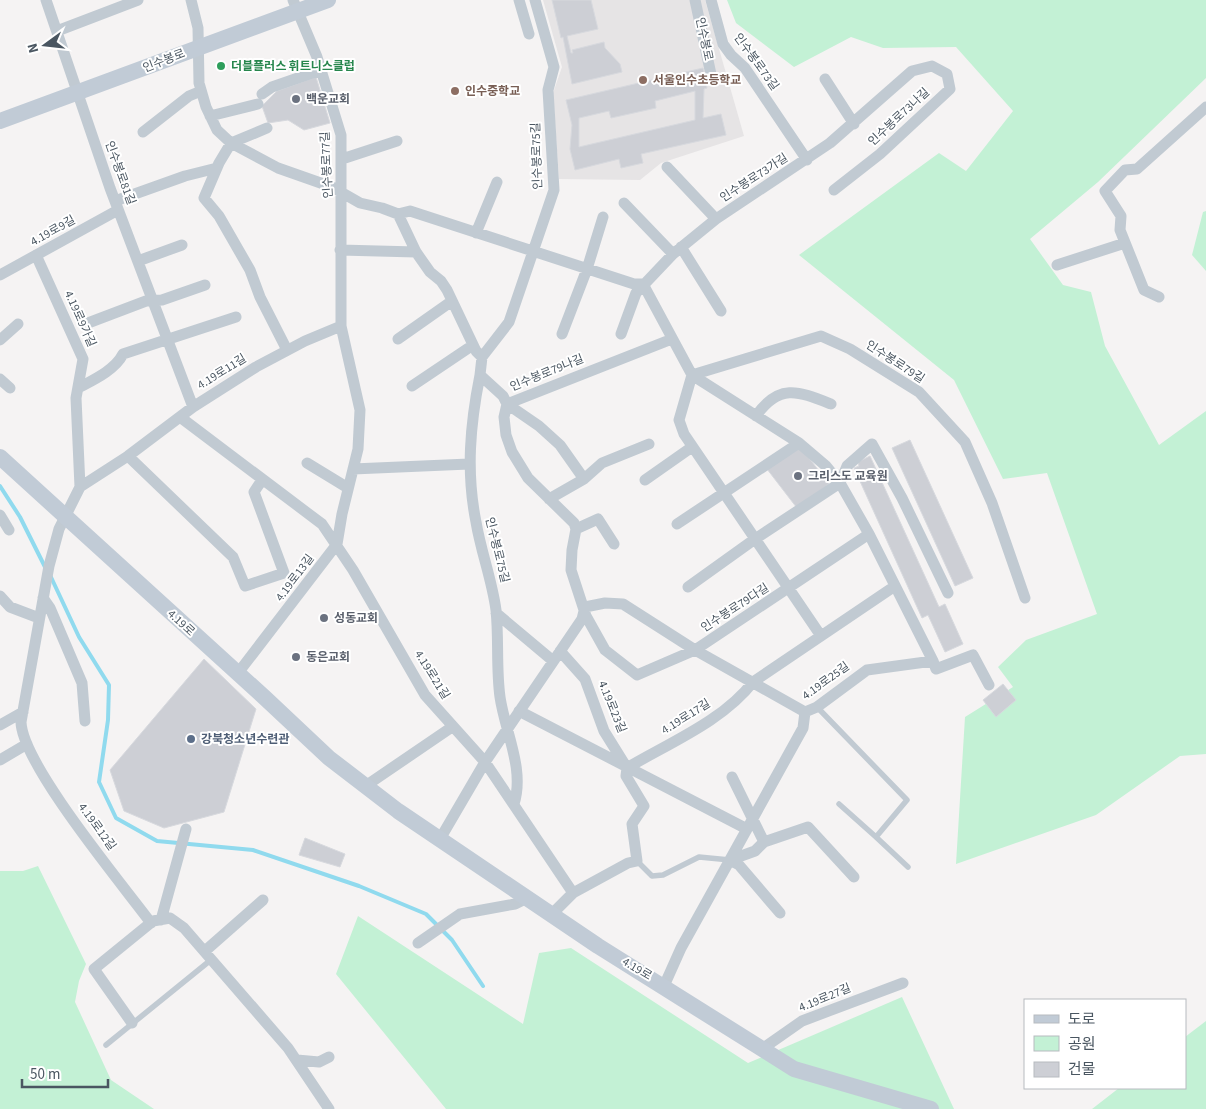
<svg xmlns="http://www.w3.org/2000/svg" width="1206" height="1109" viewBox="0 0 1206 1109" font-family="'Source Sans 3','Noto Sans KR',sans-serif">
	<style>
		.education { fill: #e6e4e5 }
		.green { fill: #c3f1d5 }
		.lines { fill: none; stroke-linecap: round; stroke-linejoin: round }
		.stream { stroke: #90daee; stroke-width: 4 }
		.building { fill: #cdcfd5; stroke: #d7d9de; fill-rule: evenodd }
		.lane { stroke: #c1cad2; stroke-width: 5.5 }
		.street { stroke: #c1cad2; stroke-width: 11 }
		.secondary { stroke: #c1cbd6; stroke-width: 16 }
		.leisure-dot { fill: #2e9e5b; stroke: #fff; stroke-width: 2 }
		.education-dot { fill: #8d6e63; stroke: #fff; stroke-width: 2 }
		.worship-dot { fill: #6b7280; stroke: #fff; stroke-width: 2 }
		.service-dot { fill: #5c6f8a; stroke: #fff; stroke-width: 2 }
		.labels { text-anchor: middle; dominant-baseline: central; stroke-width: 4; stroke-linejoin: round; paint-order: stroke }
		.street-label { font-size: 12px; fill: #4a5661; stroke: #fff }
		.leisure-label { font-size: 12px; font-weight: bold; fill: #27864d; stroke: #fff; text-anchor: start }
		.education-label { font-size: 12px; font-weight: bold; fill: #785e54; stroke: #fff; text-anchor: start }
		.worship-label { font-size: 12px; font-weight: bold; fill: #5b616d; stroke: #fff; text-anchor: start }
		.service-label { font-size: 12px; font-weight: bold; fill: #4e5e75; stroke: #fff; text-anchor: start }
	</style>
	<rect width="100%" height="100%" fill="#f5f3f3"/>
	<path class="education" d="M543,0H705L744,136L661,163L640,180L559,179L553,93L562,67Z"/>
	<path class="green" d="M727,0H1206V78L1098,182L1030,239L1063,285L1091,292L1105,346L1159,445L1206,411V754L1180,756L1096,815L956,864L965,717L1013,687L998,667L1026,640L1097,614L1047,473L1003,479L954,380L799,255L939,153L966,171L1013,111L956,47L883,48L851,37L794,67L736,23Z
		M1206,211V271L1192,255L1203,212Z
		M38,866L86,964L79,981L75,1002L111,1080L154,1109H0V871H23Z
		M358,916L523,1024L539,953L571,948L748,1063L902,997L954,1109H446L336,974Z
		M1206,1021V1109H1092L1119,1088H1185V1037Z"/>
	<g class="lines">
		<path class="stream" d="M0,486L20,517L45,567
			M50,575L79,637L109,685L108,720L99,782L116,818L157,841L253,850L359,886L426,914L452,940L483,986"/>
	</g>
	<path class="building" d="M552,0H591L598,29L567,36L571,53H573L572,50L604,42L605,48L620,64L622,72L572,84L563,37L561,38Z
		M703,68L707,88L704,89L703,118L721,114L726,135L641,154L643,163L621,168L619,159L575,170L570,149L572,125L566,100ZM695,91V120L579,147V118L609,111L611,118L656,108L655,101Z
		M316,77L330,123L304,130L288,120L268,123L262,106L277,91Z
		M910,440L973,578L955,586L892,448Z
		M799,445L829,484L797,508L767,469Z
		M870,456L939,607L945,604L963,644L945,652L928,615L922,618L854,468L859,466L858,462Z
		M204,659L256,709L224,812L164,828L124,811L110,770Z
		M1003,684L1016,700L996,717L983,700Z
		M305,838L345,854L340,867L299,855Z"/>
	<g class="lines">
		<path class="lane" d="M817,707L907,800L876,837L908,867
			M839,804L876,837
			M637,861L652,876L663,875L699,857L730,860
			M106,1045L212,959"/>
		<path class="street" d="M46,0L110,188L193,407
			M191,0L198,28L199,83L206,107L217,130L231,143L278,168L332,187L360,203L382,208L398,214L410,211L634,284H643
			M519,0L529,34
			M695,0L712,79
			M711,0L723,44L731,55L745,68L807,160
			M57,31L138,0
			M825,79L854,124
			M262,94L272,87L321,70
			M210,116L258,104
			M267,128L231,143L219,163L204,198L219,216L250,270L260,297L287,350
			M143,132L189,96L201,91
			M342,159L397,141
			M667,167L716,219
			M115,201L185,176L217,168
			M624,203L673,254
			M398,214L416,252L430,272L441,281L447,290L476,351L482,357L480,375L503,396L507,404L504,417L506,435L512,452L528,478L574,523L576,529L572,550L571,570L586,616L605,650L637,675L695,650L869,534
			M476,233L497,182
			M681,247L721,311
			M340,250L416,252
			M36,255L83,359L76,398L80,487
			M138,261L182,245
			M1057,265L1125,243
			M0,275L118,210
			M643,284L692,375L799,443L826,466L840,483L869,534L933,661
			M1159,297L1144,290L1120,230L1121,216L1105,191L1125,170L1137,169L1206,107
			M88,323L146,301L162,300L205,285
			M562,334L587,269L603,217
			M621,334L636,293L673,254L716,219L830,143L912,71L932,66L947,74L950,89L880,154L834,190
			M398,339L452,301
			M0,340L18,324
			M482,357L509,322L554,190L548,90L554,67L535,0
			M480,375C470,425 466,472 476,522C481,552 492,580 496,610C499,639 496,668 500,697C505,732 525,769 514,804
			M0,379L10,388
			M412,386L473,345
			M78,388C93,380 115,370 123,354L236,317
			M507,404L672,339
			M507,404L539,426L560,445L584,479
			M756,416C779,383 798,391 831,404
			M180,417L322,524L353,570L425,695L485,762L573,893
			M128,456L233,557L245,586L284,573L254,492L262,480
			M307,463L348,488
			M353,469L469,464
			M645,480L692,447
			M549,499L584,479L602,463L649,444
			M0,515L9,530
			M677,524L799,443
			M576,529L598,519L614,544
			M688,587L755,539L840,483L847,466L872,444L902,498L948,593
			M0,596L10,607L39,618
			M43,598L50,608L82,683L85,721
			M496,613L552,660
			M821,636L684,434L679,420L692,375L821,336L850,349L919,392L965,442L992,503L1025,598
			M238,673L337,544L342,514L358,449L360,410L341,326V135L317,57L293,0
			M519,711L747,829
			M0,725L23,712
			M0,760L27,744
			M627,768C669,743 723,721 753,682L895,586
			M732,777L764,842
			M364,787L452,727
			M440,839L485,762L582,619L585,607L605,603L623,604L695,650L805,712
			M730,860L755,851L764,842L808,827L854,877
			M730,860L739,865L780,913
			M552,914L573,893L628,863L637,861L632,824L644,806L626,776L627,768L604,731L585,679L560,651
			M161,920L186,829
			M151,923C122,884 22,764 21,722L49,566L59,529L80,487L128,456L193,407L256,367L305,341L341,326
			M418,943L460,914L515,904L527,898
			M205,951L263,900
			M664,986L681,948L803,728L805,712L817,707L867,670L933,661L936,669L973,655L989,685
			M132,1023L94,969L153,921L170,918L184,928L288,1048L329,1109
			M762,1049L802,1021L903,983
			M297,1060L319,1062L329,1057"/>
		<path class="secondary" d="M0,121L328,0
			M0,457L264,697L329,758L398,811L598,946L794,1069L931,1109"/>
	</g>
	<circle class="leisure-dot" cx="221" cy="66" r="5"/>
	<g class="education-dot">
		<circle cx="643" cy="80" r="5"/>
		<circle cx="455" cy="91" r="5"/>
	</g>
	<g class="worship-dot">
		<circle cx="296" cy="99" r="5"/>
		<circle cx="798" cy="476" r="5"/>
		<circle cx="324" cy="618" r="5"/>
		<circle cx="296" cy="657" r="5"/>
	</g>
	<circle class="service-dot" cx="191" cy="739" r="5"/>
	<g class="labels">
		<g class="street-label">
			<text transform="translate(704 39) rotate(78)">인수봉로</text>
			<text transform="translate(164 61) rotate(-21)">인수봉로</text>
			<text transform="translate(756 62) rotate(54)">인수봉로73길</text>
			<text transform="translate(899 117) rotate(-43)">인수봉로73나길</text>
			<text transform="translate(537 156) rotate(-92)">인수봉로75길</text>
			<text transform="translate(327 165) rotate(-93)">인수봉로77길</text>
			<text transform="translate(120 173) rotate(70)">인수봉로81길</text>
			<text transform="translate(754 178) rotate(-33)">인수봉로73가길</text>
			<text transform="translate(53 231) rotate(-29)">4.19로9길</text>
			<text transform="translate(80 319) rotate(66)">4.19로9가길</text>
			<text transform="translate(895 362) rotate(33)">인수봉로79길</text>
			<text transform="translate(222 372) rotate(-32)">4.19로11길</text>
			<text transform="translate(547 373) rotate(-22)">인수봉로79나길</text>
			<text transform="translate(497 550) rotate(76)">인수봉로75길</text>
			<text transform="translate(295 578) rotate(-53)">4.19로13길</text>
			<text transform="translate(735 608) rotate(-33)">인수봉로79다길</text>
			<text transform="translate(181 623) rotate(43)">4.19로</text>
			<text transform="translate(432 675) rotate(58)">4.19로21길</text>
			<text transform="translate(826 681) rotate(-36)">4.19로25길</text>
			<text transform="translate(612 707) rotate(68)">4.19로23길</text>
			<text transform="translate(686 717) rotate(-32)">4.19로17길</text>
			<text transform="translate(97 827) rotate(54)">4.19로12길</text>
			<text transform="translate(637 969) rotate(31)">4.19로</text>
			<text transform="translate(825 998) rotate(-22)">4.19로27길</text>
		</g>
		<g class="leisure-label">
			<text x="231" y="66">더블플러스 휘트니스클럽</text>
		</g>
		<g class="education-label">
			<text x="653" y="80">서울인수초등학교</text>
			<text x="465" y="91">인수중학교</text>
		</g>
		<g class="worship-label">
			<text x="306" y="99">백운교회</text>
			<text x="808" y="476">그리스도 교육원</text>
			<text x="334" y="618">성동교회</text>
			<text x="306" y="657">동은교회</text>
		</g>
		<g class="service-label">
			<text x="201" y="739">강북청소년수련관</text>
		</g>
	</g>
	<rect x="1024" y="999" width="162" height="90" fill="#ffffff" stroke="#b7bbc0"/>
	<rect x="1034" y="1015" width="25" height="8" fill="#c1cbd6" stroke="#b7bbc0"/>
	<text x="1068" y="1024" font-size="15" fill="#4a5661">도로</text>
	<rect x="1034" y="1036" width="25" height="15" fill="#c3f1d5" stroke="#b7bbc0"/>
	<text x="1068" y="1049" font-size="15" fill="#4a5661">공원</text>
	<rect x="1034" y="1062" width="25" height="15" fill="#cdcfd5" stroke="#b7bbc0"/>
	<text x="1068" y="1074" font-size="15" fill="#4a5661">건물</text>
	<g transform="translate(45 45) rotate(255)" stroke="#ffffff" stroke-width="4" paint-order="stroke">
	<path d="M0-4L9 19L0 12L-9 19Z" fill="#4a5661"/>
	<text y="-8" font-size="14" font-weight="bold" text-anchor="middle" fill="#4a5661">N</text>
	</g>
	<path d="M22 1079v8h86v-8" fill="none" stroke="#4a5661" stroke-width="2.5"/>
	<text x="30" y="1079" font-size="15" fill="#4a5661" stroke="#ffffff" stroke-width="4" paint-order="stroke">50 m</text>
</svg>
